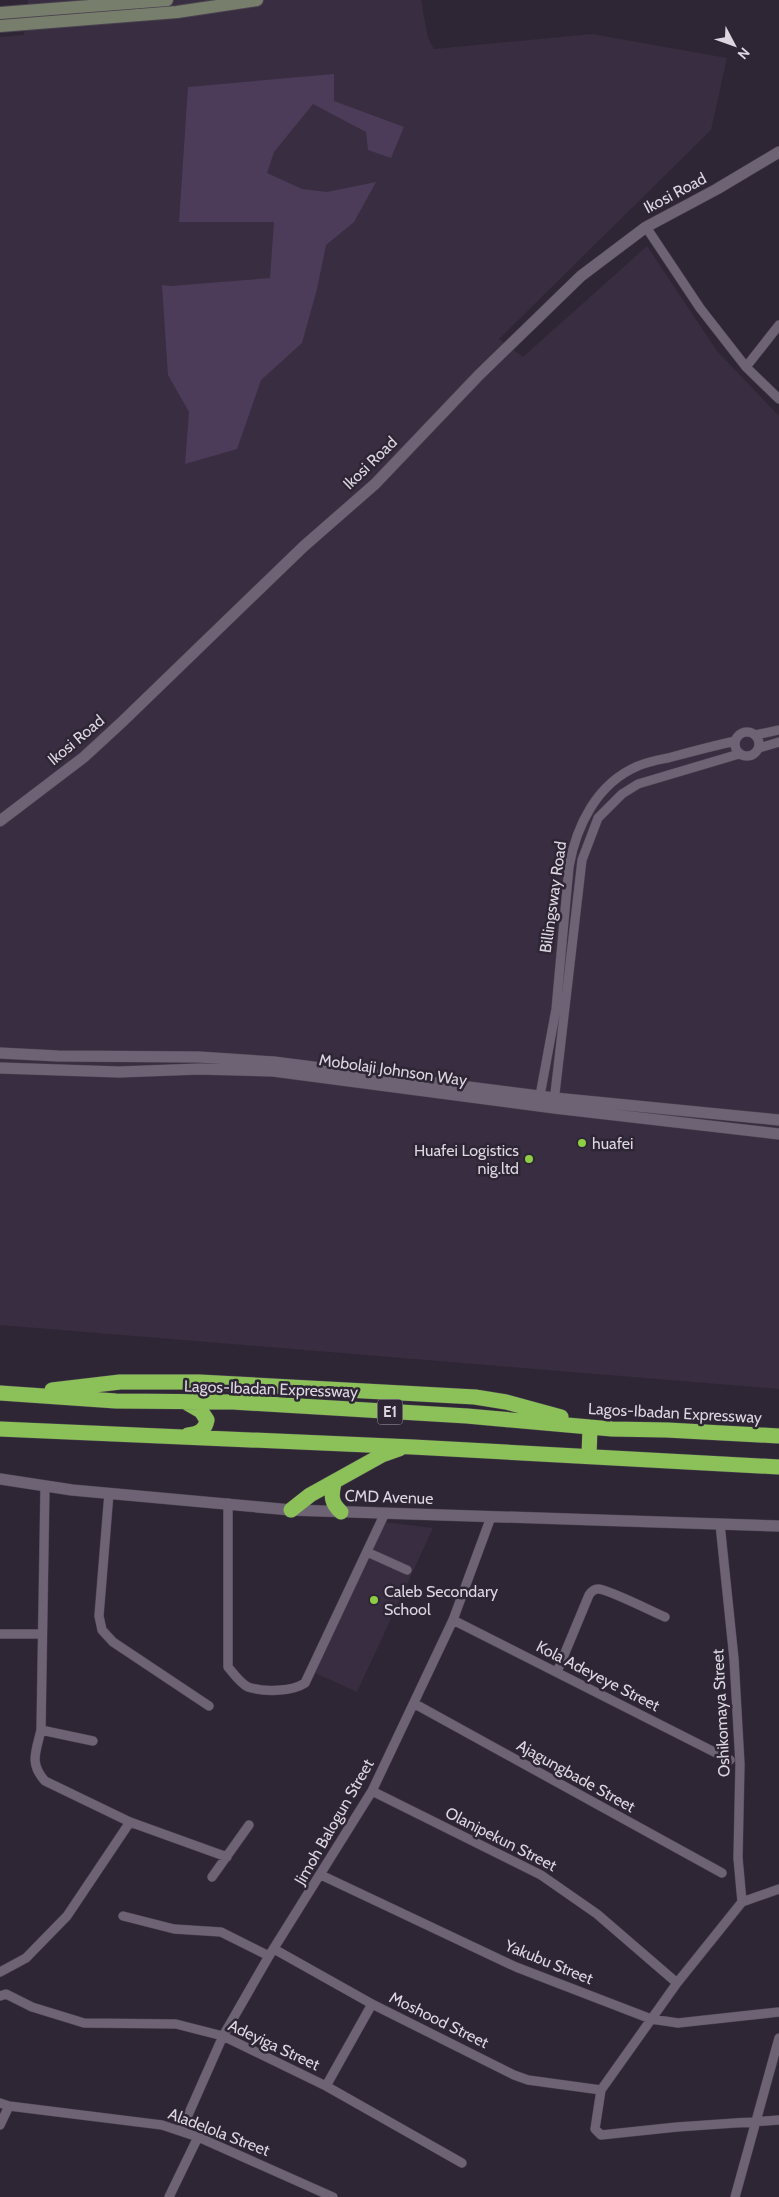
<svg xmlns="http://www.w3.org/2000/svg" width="779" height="2197" viewBox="0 0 779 2197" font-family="Cabin,sans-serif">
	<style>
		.built { fill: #392d41 }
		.green { fill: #4d3c59 }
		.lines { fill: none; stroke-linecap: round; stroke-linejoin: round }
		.minor-casing { stroke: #4a424f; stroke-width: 10 }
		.tertiary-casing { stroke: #4a424f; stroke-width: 12 }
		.secondary-casing { stroke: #4a424f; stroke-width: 14 }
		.motorway-casing { stroke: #4a424f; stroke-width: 16 }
		.minor { stroke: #6e6375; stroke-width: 9 }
		.tertiary { stroke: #6e6375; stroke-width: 11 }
		.secondary { stroke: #777f6c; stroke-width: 12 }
		.motorway { stroke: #8cc058; stroke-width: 15 }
		.poi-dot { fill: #8dce44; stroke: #2e2635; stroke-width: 2 }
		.labels { text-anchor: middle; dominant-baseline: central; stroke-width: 5; stroke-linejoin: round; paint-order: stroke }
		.shield { fill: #2e2635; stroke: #a8a1ad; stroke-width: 1 }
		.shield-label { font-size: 15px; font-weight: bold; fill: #dcd6e0 }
		.street-label { font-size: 16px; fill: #dcd6e0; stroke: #2e2635 }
		.poi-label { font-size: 16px; fill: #dcd6e0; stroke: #2e2635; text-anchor: start }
	</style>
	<rect width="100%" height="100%" fill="#2e2635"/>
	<path class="built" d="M28,0H421L428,38L434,49L592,34L727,58L711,130L499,339L523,357L647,246L717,351L779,416V1389L0,1325V37L24,35Z
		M383,1522L433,1528L357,1692L315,1673Z"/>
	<path class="green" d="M334,74V101L404,127L391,158L368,150L366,132L313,104L274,152L267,173L302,189L327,192L376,182L354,222L326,245L317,289L302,343L261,380L237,449L185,464L189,412L168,375L162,285L171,286L270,278L274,222H179L188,87Z"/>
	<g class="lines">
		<g class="minor-casing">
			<path id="minor" d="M646,227L700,308L746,367L779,399
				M746,367L779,325
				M735 744a12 12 0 1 1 24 0a12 12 0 1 1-24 0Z
				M755,735L779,730
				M759,748L779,742
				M539,1101L556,1009L569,867C576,826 597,783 638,766C647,762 658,760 668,758C690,752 713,746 735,741
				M554,1102L582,860L598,818L622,794L638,784L739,754
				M45,1486L41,1730C36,1752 29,1763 45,1781L130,1822L227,1857
				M109,1493L99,1616L102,1630L113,1642L209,1706
				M228,1503V1667C234,1674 240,1683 248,1687C263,1692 292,1692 305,1683L385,1513
				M720,1524L734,1659L740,1764L738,1858L742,1902
				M367,1552L407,1570
				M453,1620L730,1760
				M0,1634H41
				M557,1672L589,1595C591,1592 594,1589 598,1589C608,1589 653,1612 665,1617
				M415,1704L722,1873
				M41,1730L93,1741
				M372,1791L541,1875L597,1914L677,1983
				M321,1875L516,1967L651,2019L678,2023L779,2012
				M212,1877L249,1825
				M779,1889L742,1902L677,1983L601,2090L595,2129L601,2135L677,2127L779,2120
				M123,1916L174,1929L221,1932L269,1956
				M274,1949L372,2004L514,2075L528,2080L601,2090
				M0,1972L26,1958L67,1916L130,1822
				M0,1996L6,1994L32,2007L84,2023L176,2024L223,2036L326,2086L462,2163
				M326,2086L372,2004
				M0,2103L9,2106L162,2125L198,2137L333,2197
				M0,2125L9,2106
				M181,2131L223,2036L269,1956L372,1791L453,1620L491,1517
				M169,2197L198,2137
				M735,2197L779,2038"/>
		</g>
		<g class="tertiary-casing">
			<path id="tertiary" d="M0,821L84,757L122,722L303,547L375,484L479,375L581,276L646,227L717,189L779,152
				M0,1053L58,1056L199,1057L274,1062L555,1098L779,1120
				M0,1068L119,1072L199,1069L273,1071L554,1108L779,1134
				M0,1479L72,1490L291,1510L779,1526"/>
		</g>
		<g class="secondary-casing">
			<path id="secondary" d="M0,13L167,0
				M0,26L177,12L257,0"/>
		</g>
		<g class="motorway-casing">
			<path id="motorway" d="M52,1390L120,1382H199L475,1397L506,1402L561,1417
				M0,1393L116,1401L233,1402L467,1416L612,1429L667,1430L779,1436
				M187,1403L201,1411L207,1420C205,1431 198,1434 188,1435
				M0,1429L413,1447L779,1467
				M589,1456L590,1427
				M334,1483C331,1496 331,1503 341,1512
				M291,1510L310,1495L382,1455L399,1449"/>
		</g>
		<use href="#minor" class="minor"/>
		<use href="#tertiary" class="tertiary"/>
		<use href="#secondary" class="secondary"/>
		<use href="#motorway" class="motorway"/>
	</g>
	<g class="poi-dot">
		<circle cx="582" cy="1143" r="5"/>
		<circle cx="529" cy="1159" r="5"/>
		<circle cx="374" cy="1600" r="5"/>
	</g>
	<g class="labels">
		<rect class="shield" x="377.5" y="1399.5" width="25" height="25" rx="4"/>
		<g class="shield-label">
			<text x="390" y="1412">E1</text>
		</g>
		<g class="street-label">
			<text transform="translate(675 193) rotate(-28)">Ikosi Road</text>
			<text transform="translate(370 463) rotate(-44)">Ikosi Road</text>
			<text transform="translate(76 740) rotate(-40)">Ikosi Road</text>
			<text transform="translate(553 897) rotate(-82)">Billingsway Road</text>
			<text transform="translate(393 1070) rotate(8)">Mobolaji Johnson Way</text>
			<text transform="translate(271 1389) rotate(2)">Lagos-Ibadan Expressway</text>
			<text transform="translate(675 1413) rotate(3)">Lagos-Ibadan Expressway</text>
			<text transform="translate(389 1497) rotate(2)">CMD Avenue</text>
			<text transform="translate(598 1676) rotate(27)">Kola Adeyeye Street</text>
			<text transform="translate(721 1713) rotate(-93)">Oshikomaya Street</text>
			<text transform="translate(576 1776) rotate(29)">Ajagungbade Street</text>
			<text transform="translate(334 1822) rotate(-60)">Jimoh Balogun Street</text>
			<text transform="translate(501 1839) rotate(27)">Olanipekun Street</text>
			<text transform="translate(549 1962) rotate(22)">Yakubu Street</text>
			<text transform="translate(439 2020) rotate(26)">Moshood Street</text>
			<text transform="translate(274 2045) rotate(25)">Adeyiga Street</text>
			<text transform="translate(219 2132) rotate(21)">Aladelola Street</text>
		</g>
		<g class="poi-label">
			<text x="592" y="1143">huafei</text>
			<text x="519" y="1150" text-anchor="end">Huafei Logistics<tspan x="519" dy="18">nig.ltd</tspan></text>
			<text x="384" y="1591">Caleb Secondary<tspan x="384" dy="18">School</tspan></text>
		</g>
	</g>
	<g transform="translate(734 45) rotate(131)" stroke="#2e2635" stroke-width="4" paint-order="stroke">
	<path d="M0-4L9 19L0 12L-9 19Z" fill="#dcd6e0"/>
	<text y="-8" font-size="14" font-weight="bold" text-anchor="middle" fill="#dcd6e0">N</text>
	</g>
</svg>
